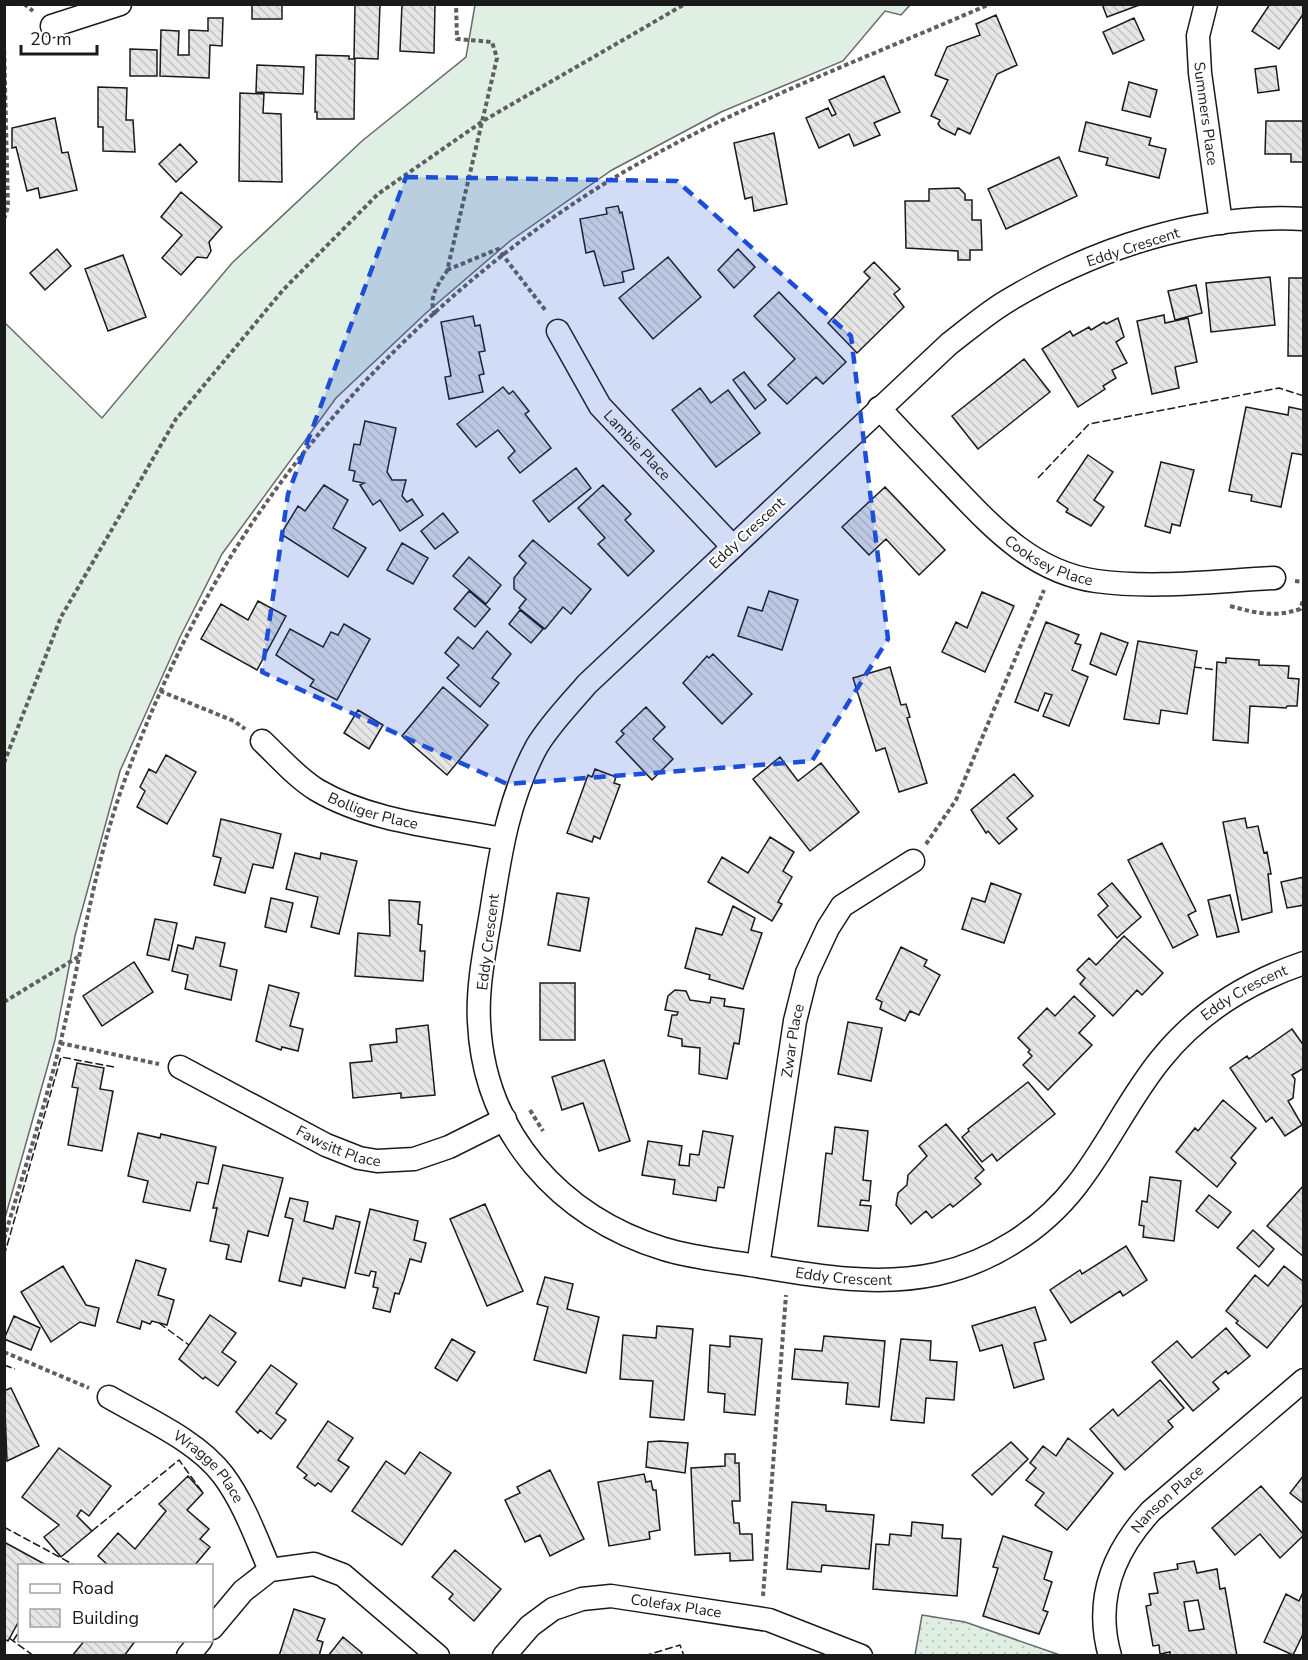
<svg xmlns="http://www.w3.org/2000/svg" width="1308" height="1660" viewBox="0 0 1308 1660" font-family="'Nunito Sans',sans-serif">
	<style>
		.grass { fill: #e0efe3; stroke: #6a6a6a; stroke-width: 1.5 }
		.park { fill: url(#park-dots); stroke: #6a6a6a; stroke-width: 1.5 }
		.building { fill: url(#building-back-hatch); stroke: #1a1a1a; stroke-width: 1.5; fill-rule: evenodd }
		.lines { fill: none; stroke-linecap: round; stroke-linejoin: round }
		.minor-casing { stroke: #1a1a1a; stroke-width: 25 }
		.path { stroke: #5f5f5f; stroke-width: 4; stroke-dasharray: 4.5 3; stroke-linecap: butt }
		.minor { stroke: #fff; stroke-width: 22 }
		.fence { stroke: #1a1a1a; stroke-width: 1.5; stroke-dasharray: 8 3; stroke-linecap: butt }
		.marked { fill: #1d4ed8; fill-opacity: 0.2; stroke: #1d4ed8; stroke-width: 4.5; stroke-dasharray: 12 8; stroke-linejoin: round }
		.labels { text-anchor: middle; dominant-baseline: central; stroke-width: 4.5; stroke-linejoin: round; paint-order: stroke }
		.street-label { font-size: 15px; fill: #1a1a1a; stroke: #fff }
	</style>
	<defs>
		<pattern id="park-dots" width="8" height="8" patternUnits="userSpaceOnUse" patternTransform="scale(1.5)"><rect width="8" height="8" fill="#e0efe3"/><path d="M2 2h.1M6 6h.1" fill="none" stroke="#c0ccc2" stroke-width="1.8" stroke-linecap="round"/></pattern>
		<pattern id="building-back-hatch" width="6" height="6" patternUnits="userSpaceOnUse" patternTransform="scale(1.5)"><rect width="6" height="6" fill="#e6e6e6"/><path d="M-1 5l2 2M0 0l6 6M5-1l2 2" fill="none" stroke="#c5c5c5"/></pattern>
	</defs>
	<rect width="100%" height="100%" fill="#fff"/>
	<path class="grass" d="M475,5H910L901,15L885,11L843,61L721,112L612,170L510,241L426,313L336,398L222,554L180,637L120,771L75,936L55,1040L5,1218V323L102,418L232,263L362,141L466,57Z"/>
	<path class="park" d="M922,1615L965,1622L1060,1655H915Z"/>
	<path class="building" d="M252,4H282V19H252Z
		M355,4H380L378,59L354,58Z
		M402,4H435L434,53L400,51Z
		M1102,4H1142L1107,17Z
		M1270,4H1304V13L1279,49L1252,31Z
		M996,15L1017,65L997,74L970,134L958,128L955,135L941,128L938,124L940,120L931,116L948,80L935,75L947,47L980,35L976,24Z
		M208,18H223L222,46L210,45L209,78L160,76L161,30L179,31L178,55H189V30L208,31Z
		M1134,18L1144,40L1113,54L1103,32Z
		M130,49L157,50V76H130Z
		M316,55L349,56V59H355L354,119H317V112H315Z
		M257,65L304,67L303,94L256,92Z
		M1276,66L1279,90L1258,93L1255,69Z
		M884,76L900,112L874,123L880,135L854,146L849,134L819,148L806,118L828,108L832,116L836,114L829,100Z
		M1129,82L1157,90L1150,117L1122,110Z
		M98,87L127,88L126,120H133L135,152L103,151V127H98Z
		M240,93L264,94L263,113L281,114L282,182L239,181Z
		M55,118L62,153L68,152L77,190L40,198L38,188L27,191L16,147L12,148V128Z
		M1266,121H1304V162H1291V154H1265Z
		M1086,122L1151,138L1149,145L1166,149L1159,178L1106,165L1108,158L1079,151Z
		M774,133L787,204L754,211L752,197L745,199L734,143Z
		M180,144L197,162L176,182L159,164Z
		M1059,157L1077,196L1006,229L988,189Z
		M959,188L965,194V200H972V220H981L982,250H970V260H958V251L906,248L905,201H929V189Z
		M181,192L222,227L209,242L211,251L207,258L197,257L181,275L162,258L182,235L161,217Z
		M618,206L620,213L622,212L634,269L622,272L624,282L604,286L594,251L586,253L580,219L607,214L606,208Z
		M57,249L71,266L45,290L30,273Z
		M738,249L755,267L734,288L718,270Z
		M123,255L146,317L108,331L85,269Z
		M668,257L701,297L653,339L619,298Z
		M874,262L900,289L894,294L904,307L857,353L828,323L870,278L864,272Z
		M1270,277L1275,325L1211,332L1206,283Z
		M1289,278H1304V356H1288Z
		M1196,285L1202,313L1175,320L1168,291Z
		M779,292L846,362L823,384L816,377L787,404L768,385L795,359L754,316Z
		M1164,315L1165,323L1188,318L1197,362L1175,367L1179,388L1152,394L1137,321Z
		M473,316L475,326L480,325L485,351L479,352L484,374L479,375L483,392L449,399L445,377L451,376L441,322Z
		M1118,318L1124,337L1116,342L1127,363L1112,370L1116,378L1103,386L1105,389L1078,407L1042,349L1070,331L1073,336L1089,327L1091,330L1104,322L1106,324Z
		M1024,359L1050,392L978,449L952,416Z
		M744,372L766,400L755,409L733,380Z
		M503,387L509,394L513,391L529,411L525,414L551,448L520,473L508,458L515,451L498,430L476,447L457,424Z
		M700,388L711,403L728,390L760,433L716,467L672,410Z
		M1246,407L1288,415L1289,407L1304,410V455L1292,453L1281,507L1251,501L1252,495L1229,491Z
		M365,421L396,428L387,472L392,480H406L402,496L407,502L412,499L423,515L400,531L380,500L373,505L360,485L364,483L353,481L355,471L349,470L354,444L360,445Z
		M1088,455L1113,472L1094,500L1104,507L1091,526L1066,512L1068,509L1057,501Z
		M1161,462L1194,470L1180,526L1172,524L1170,533L1145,526Z
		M576,468L591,488L549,522L533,501Z
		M324,485L348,500L333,528L366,548L348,577L281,534L298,506L305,511Z
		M603,485L631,514L625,520L654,551L628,576L598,544L605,538L578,508Z
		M885,487L945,550L919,575L886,539L869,555L842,527Z
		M443,513L458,532L435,549L421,531Z
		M533,540L591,589L571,614L563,607L545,629L519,608L526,599L514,589V578L526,563L519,556Z
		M402,543L428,558L413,584L387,570Z
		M469,557L501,585L486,604L453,576Z
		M469,591L490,609L475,627L454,609Z
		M769,591L798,600L782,650L738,636L748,607L762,611Z
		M982,592L1014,606L985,672L942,652L956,622L967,628Z
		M258,601L286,616L257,670L201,639L221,604L248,620Z
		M520,610L543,629L531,643L509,624Z
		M1046,622L1079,635L1075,643L1081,645L1072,670L1088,677L1069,726L1043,716L1052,695L1045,693L1038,711L1015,702Z
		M344,624L370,639L337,700L310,686L314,680L276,655L290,629L323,647L331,632L338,635Z
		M487,631L511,654L492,678L499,683L480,707L447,678L459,665L445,653L458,637L473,649Z
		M1101,633L1128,643L1116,675L1090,664Z
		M1138,641L1197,651L1187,714L1161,710L1159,724L1124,719Z
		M713,654L752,694L722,724L683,683L707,656L709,658Z
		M1226,658L1259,660V665L1289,666L1288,678L1299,679L1297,706H1287L1286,708L1250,706L1248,743L1213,740L1217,662L1226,663Z
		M890,667L901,705L906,704L910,717L907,718L927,783L899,792L885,748L876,751L853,678Z
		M443,687L488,725L447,775L402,736Z
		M646,707L665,727L653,739L673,759L652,780L616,742L624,734L621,731Z
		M358,710L383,725L369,749L344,733Z
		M166,755L196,772L167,824L137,807L145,791L140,787L149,769L156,773Z
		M780,757L798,781L821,763L859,812L810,851L753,779Z
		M595,769L616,777L614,783L620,785L600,839L594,836L592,842L567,833L588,775L592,777Z
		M1014,774L1033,796L1007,818L1017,829L999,844L988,831L986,833L971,810Z
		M1245,818L1247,828L1258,826L1264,853L1267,852L1271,874H1268L1272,912L1242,920L1223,822Z
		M221,819L281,834L273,868L253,864L245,893L214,885L221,858L213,856Z
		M770,837L794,852L783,871L792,877L778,902L782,904L772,921L708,882L722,857L748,873Z
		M1162,843L1196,911L1188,915L1198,935L1173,948L1128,860Z
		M295,853L320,859L321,853L357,861L339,934L311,927L318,897L286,889Z
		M1304,877V905L1287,908L1281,882Z
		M991,883L1021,894L1004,943L962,929L972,898L985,902Z
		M1112,883L1141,917L1117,938L1098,915L1108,906L1098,894Z
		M557,893L589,898L580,951L548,945Z
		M1230,895L1239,932L1217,937L1208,900Z
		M271,898L293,903L286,932L265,927Z
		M389,900L420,902L418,924L422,925L420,951H425L423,981L355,976L358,933L390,936Z
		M733,906L755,918L751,930L762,933L743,989L709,979L710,975L685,968L696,928L722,935Z
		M155,919L177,923L169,960L147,955Z
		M1124,936L1163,973L1142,995L1137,990L1113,1016L1080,984L1085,978L1077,970L1089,958L1096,965Z
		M196,937L225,943L220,966L237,970L231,1000L185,989L188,975L172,971L178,945L193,949Z
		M901,947L927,960L924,966L940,975L919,1015L910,1011L905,1021L880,1009L882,1002L876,999Z
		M134,962L153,992L102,1026L83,996Z
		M540,983H575V1040H540Z
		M269,985L299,993L290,1026L303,1029L298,1051L282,1047L281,1050L256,1041Z
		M675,990L686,991L690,1000L710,1003L711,997L725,999L724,1006L744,1009L739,1044L734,1043L727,1079L699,1074L700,1048L682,1046V1039L668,1036L672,1015H677L678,1012L665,1010L668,996Z
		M1074,996L1095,1016L1079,1033L1092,1045L1048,1090L1023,1065L1032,1056L1028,1052L1030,1050L1018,1038L1047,1008L1055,1016Z
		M848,1022L882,1028L871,1081L838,1074Z
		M428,1025L435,1095L401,1098V1093L353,1098L350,1063L372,1061L370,1045L397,1042L396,1029Z
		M1292,1029L1304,1046V1068L1292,1075L1295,1079L1293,1098L1288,1101L1302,1125L1285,1136L1272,1117L1266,1122L1230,1068L1247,1056L1249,1059Z
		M604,1060L630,1141L599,1151L583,1103L562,1110L552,1077Z
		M77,1063L104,1068L100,1089L113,1091L102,1151L68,1145L78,1088L72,1087Z
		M1028,1082L1055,1114L997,1161L992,1154L982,1162L962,1137L969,1131L968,1129Z
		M1223,1100L1256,1128L1231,1158L1236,1163L1217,1187L1176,1152L1195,1128L1198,1131Z
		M946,1124L984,1170L975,1178L981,1184L953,1207L950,1204L932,1218L926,1211L911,1224L896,1205L898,1193L907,1185L908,1175L927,1156L919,1146Z
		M835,1127L868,1131L863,1180L871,1181L869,1201L861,1200L860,1205L871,1206L868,1231L818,1226L826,1153L832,1154Z
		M703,1131L733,1136L724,1188L718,1187L716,1201L673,1194L675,1180L642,1175L648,1141L682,1146L679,1165L689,1166L690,1154L699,1155Z
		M138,1133L160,1138L161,1134L216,1147L208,1184L197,1182L190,1211L143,1202L148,1181L128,1176Z
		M223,1165L283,1178L268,1236L248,1231L241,1262L226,1259L229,1245L210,1241L217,1208H213Z
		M1150,1177L1181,1181L1174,1241L1143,1237L1144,1226L1139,1225L1142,1201L1147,1202Z
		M1304,1185V1257L1267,1226Z
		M1209,1195L1231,1212L1218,1228L1196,1211Z
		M290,1198L308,1202L304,1221L333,1229L336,1216L360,1222L345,1288L303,1278L301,1286L279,1281L293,1219L285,1217Z
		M485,1204L523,1291L487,1306L450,1219Z
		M370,1209L418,1221L414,1240L426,1243L421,1262L410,1259L404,1280L399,1294L395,1293L390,1312L373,1308L378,1288L373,1287L376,1272L371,1271L369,1276L355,1273Z
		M1253,1230L1274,1249L1259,1267L1237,1248Z
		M1126,1246L1147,1280L1123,1296L1120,1291L1071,1323L1050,1290L1080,1270L1082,1274Z
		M136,1260L166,1269L158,1295L174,1300L167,1325L152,1321L150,1324L142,1321L140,1329L117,1322Z
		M63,1266L86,1305L99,1308L95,1326L80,1322L51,1342L21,1292Z
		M1284,1266L1304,1282V1303L1267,1348L1236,1323L1238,1321L1226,1311L1255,1275L1268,1286Z
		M545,1277L573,1284L567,1309L599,1317L586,1373L534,1360L548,1307L537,1304Z
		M1035,1307L1046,1340L1034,1343L1044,1379L1014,1388L1002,1345L980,1351L972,1326Z
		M210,1315L236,1333L222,1352L236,1362L218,1386L205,1377L203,1379L179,1359Z
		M14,1316L40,1328L31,1350L4,1339Z
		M657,1326L693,1329L684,1420L650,1417L653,1381L620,1379L623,1335L656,1338Z
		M1226,1328L1250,1356L1228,1374L1226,1371L1213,1382L1219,1389L1193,1411L1152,1362L1177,1341L1192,1358Z
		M730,1336L762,1339L755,1415L724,1412L725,1394L708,1392L710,1345L730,1347Z
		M824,1336L885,1341L879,1407L846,1404L848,1383L792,1379L795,1349L822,1351Z
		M452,1339L475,1352L457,1381L435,1368Z
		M901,1339L931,1341L930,1360L957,1362L954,1400L926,1398L924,1423L891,1420Z
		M271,1365L297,1384L276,1413L286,1420L271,1439L260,1430L258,1433L236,1412Z
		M1160,1380L1184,1408L1168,1421L1173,1427L1125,1470L1090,1429L1113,1409L1118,1416Z
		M4,1387L6,1390L11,1388L39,1446L7,1461Z
		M328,1421L353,1438L338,1460L349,1467L331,1492L318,1483L315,1486L304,1478L307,1475L297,1467Z
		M1068,1438L1113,1473L1067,1530L1035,1505L1044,1493L1026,1480L1036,1468L1030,1463L1043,1446L1056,1456Z
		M660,1441L688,1443L685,1473L646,1467L648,1442Z
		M1011,1442L1028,1459L992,1495L972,1475Z
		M59,1448L111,1486L89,1516L81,1510L77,1516L92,1531L61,1557L44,1537L59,1525L22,1497Z
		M420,1452L451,1473L402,1545L352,1511L386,1461L405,1474Z
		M725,1454H735V1463H739L740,1501H732L734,1523H739L740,1534H752L753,1560L730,1561V1553L695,1555L691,1468L725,1466Z
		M550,1470L584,1539L550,1556L540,1535L525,1542L505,1500L520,1493L517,1487Z
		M644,1474L646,1482L651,1481L653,1490H656L660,1530L649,1532L650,1539L609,1546L598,1482Z
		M1304,1475V1504L1290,1493Z
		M188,1476L203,1493L187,1510L209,1529L200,1539L210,1547L194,1566H109L98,1556L118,1533L135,1549L166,1511L159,1504Z
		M1261,1486L1304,1535L1280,1558L1260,1534L1235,1555L1212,1528Z
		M792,1502L826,1505V1511L874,1515L869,1569L822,1565L821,1572L787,1569Z
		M912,1522L943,1525L942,1538L961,1539L957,1596L873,1589L876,1544L889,1545L890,1534L911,1536Z
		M1003,1536L1052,1552L1044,1579L1052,1582L1043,1610L1048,1612L1039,1634L983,1616L998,1568L993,1567Z
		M4,1542L48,1566H20V1619L8,1641L4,1639Z
		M455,1550L501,1589L474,1621L449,1599L453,1594L432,1577Z
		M1194,1561L1197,1573L1217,1569L1220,1589L1225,1588L1237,1656H1170V1652L1160,1654L1159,1645L1153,1646L1146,1606L1151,1605L1149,1594L1158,1593L1154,1573L1178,1569L1177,1564ZM1198,1600L1204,1629L1189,1631L1184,1602Z
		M1304,1590V1632L1293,1655L1264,1642L1286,1594L1299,1601Z
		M294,1609L325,1619L317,1640L323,1642L319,1656H279Z
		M343,1637L362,1653L360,1656H328Z
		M85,1640H136L124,1656H72Z"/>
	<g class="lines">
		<g class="minor-casing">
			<g id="minor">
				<path id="s1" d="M1206,4L1198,36L1200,73L1221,223"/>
				<path d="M52,26L120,4"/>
				<path id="s2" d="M1304,219C1200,213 1092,249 1004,303C985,315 967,330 949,344L587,684C570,704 551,723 537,746C508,799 500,855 491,913C485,949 477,986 479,1022C484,1133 560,1217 664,1249C693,1258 726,1261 757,1266C816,1276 877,1287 937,1274C991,1262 1042,1230 1076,1186C1107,1147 1129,1098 1161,1059C1198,1013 1248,982 1304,963"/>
				<path id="s3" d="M558,331L600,406L733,547"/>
				<path id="s4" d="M879,408C903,434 927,459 951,484C993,528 1033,572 1096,581C1154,589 1215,581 1274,578"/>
				<path id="s5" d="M262,741C280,758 296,777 317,790C371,822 441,827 502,839"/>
				<path id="s6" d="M180,1067L326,1145L359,1158L377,1161L414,1159L449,1147L505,1119"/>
				<path id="s7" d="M758,1266L795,1021L807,973L828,928L842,906L913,861"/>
				<path id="s8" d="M109,1397C145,1418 198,1441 223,1475C244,1503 256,1538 270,1570"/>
				<path d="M212,1628L243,1591L270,1570L314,1564L343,1575L438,1656"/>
				<path d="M188,1656L201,1640"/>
				<path id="s9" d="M504,1656L530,1626L553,1609L582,1599L611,1596L769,1620L861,1656"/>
				<path id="s10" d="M1110,1656C1094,1600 1113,1552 1151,1511L1304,1380"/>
			</g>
		</g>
		<path class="path" d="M24,4L33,11
			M4,43L8,207L4,219
			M447,270L498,249L546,311
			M435,315C428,297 437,286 447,271L497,58L492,42L457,39L456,4
			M1295,581L1304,582
			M1230,606C1256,613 1274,618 1300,609L1304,598
			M160,691L234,721L245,729
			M4,763L61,617L176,419L283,290L378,194L483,121L685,4
			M926,844L956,800L1044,590
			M4,1002L78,957
			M60,1043L159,1064
			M530,1110L543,1131
			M4,1239C23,1174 44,1109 60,1044C82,954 94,861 127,774C154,701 188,627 228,561C319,411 458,274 607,182C727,109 862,60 990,4
			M4,1352L89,1388
			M763,1596L786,1295"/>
		<use href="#minor" class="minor"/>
		<path class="fence" d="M1038,478L1089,424L1279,388L1304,396
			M1194,667L1216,670
			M4,1256L61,1057L114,1067
			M159,1323L189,1345
			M4,1365L15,1369
			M4,1527L76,1566
			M92,1531L179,1460L203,1493
			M9,1638L34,1656
			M13,1641L20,1630
			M644,1656L680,1645L684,1656"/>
	</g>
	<path class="marked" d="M406,177L677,181L851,336L888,639L812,761L507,784L262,672L288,494Z"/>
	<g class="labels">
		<g class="street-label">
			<text stroke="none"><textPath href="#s1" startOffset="111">Summers Place</textPath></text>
			<text transform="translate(1133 247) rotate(-18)">Eddy Crescent</text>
			<text stroke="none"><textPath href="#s3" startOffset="140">Lambie Place</textPath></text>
			<text transform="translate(747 533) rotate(-43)">Eddy Crescent</text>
			<text stroke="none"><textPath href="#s4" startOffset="231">Cooksey Place</textPath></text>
			<text stroke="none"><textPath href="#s5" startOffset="134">Bolliger Place</textPath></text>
			<text transform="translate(488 942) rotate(-83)">Eddy Crescent</text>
			<text stroke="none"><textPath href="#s2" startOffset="2262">Eddy Crescent</textPath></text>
			<text stroke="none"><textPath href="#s7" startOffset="228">Zwar Place</textPath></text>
			<text stroke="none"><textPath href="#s6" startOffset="178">Fawsitt Place</textPath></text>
			<text stroke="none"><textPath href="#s2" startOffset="1740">Eddy Crescent</textPath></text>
			<text stroke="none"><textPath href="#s8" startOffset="123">Wragge Place</textPath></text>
			<text stroke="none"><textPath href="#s10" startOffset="178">Nanson Place</textPath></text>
			<text stroke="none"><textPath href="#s9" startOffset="194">Colefax Place</textPath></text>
		</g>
	</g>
	<rect width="1308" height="1660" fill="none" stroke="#1a1a1a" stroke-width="12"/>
	<rect x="18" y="1564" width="195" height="78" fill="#ffffff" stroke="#a3a3a3" stroke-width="1.5"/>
	<rect x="30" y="1584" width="30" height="9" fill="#ffffff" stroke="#a3a3a3" stroke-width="1.5"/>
	<text x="72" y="1594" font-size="18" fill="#1a1a1a">Road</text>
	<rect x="30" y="1609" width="30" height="18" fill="url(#building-back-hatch)" stroke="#a3a3a3" stroke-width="1.5"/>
	<text x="72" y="1624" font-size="18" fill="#1a1a1a">Building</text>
	<path d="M21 45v9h76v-9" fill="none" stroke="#1a1a1a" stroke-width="3"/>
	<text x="30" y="45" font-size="18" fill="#1a1a1a" stroke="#ffffff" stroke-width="4.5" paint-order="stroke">20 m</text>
</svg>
